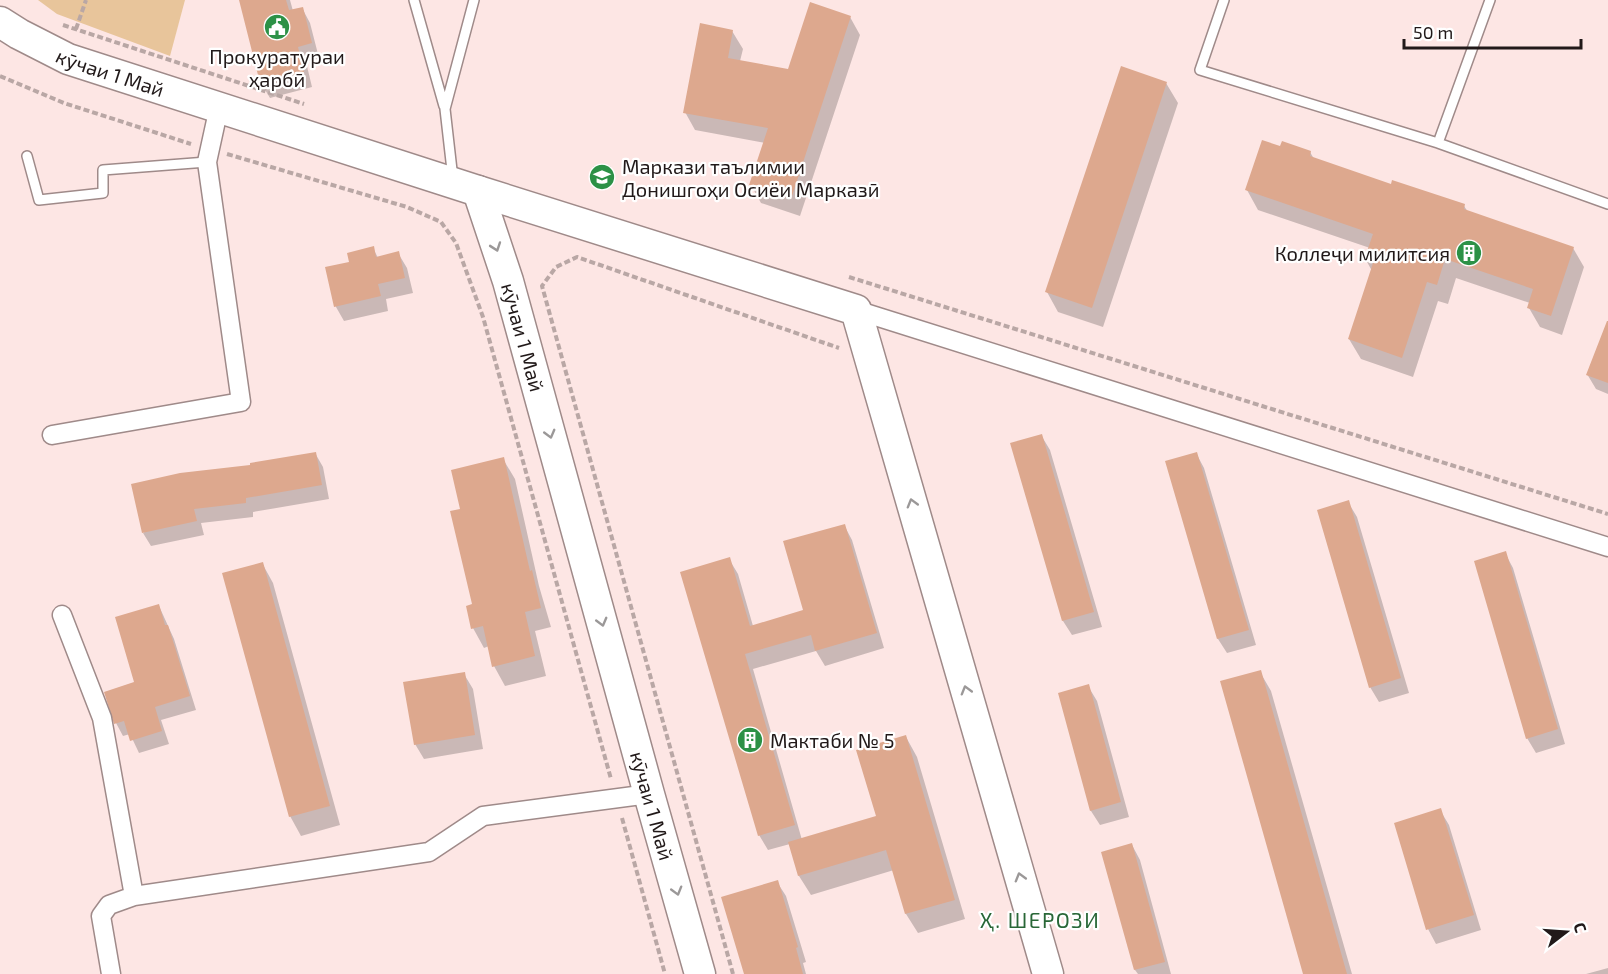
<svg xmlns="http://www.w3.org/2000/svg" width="1608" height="974" viewBox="0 0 1608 974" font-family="'Exo 2',sans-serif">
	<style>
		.green { fill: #e8c59b }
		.shadow { fill: #0003 }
		.building { fill: #dda88e }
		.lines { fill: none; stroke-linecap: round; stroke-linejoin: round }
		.lane-casing { stroke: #9f8a89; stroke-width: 12 }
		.street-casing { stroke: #9f8a89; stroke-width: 21 }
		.primary-casing { stroke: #9f8a89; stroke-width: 33 }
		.path { stroke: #b9a7a5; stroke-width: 4; stroke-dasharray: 6 3; stroke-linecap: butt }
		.lane { stroke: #fff; stroke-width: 9 }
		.street { stroke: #fff; stroke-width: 18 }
		.primary { stroke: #fff; stroke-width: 30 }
		.oneway { stroke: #9b9898 }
		.labels { text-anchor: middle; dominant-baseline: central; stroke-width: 4.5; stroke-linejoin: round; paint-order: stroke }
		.poi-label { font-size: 20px; fill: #211919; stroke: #fff; text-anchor: start }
		.street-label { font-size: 20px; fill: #211919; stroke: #fff }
		.neighbourhood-label { font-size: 21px; letter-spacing: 1.5px; fill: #296737; stroke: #fff }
	</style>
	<rect width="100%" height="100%" fill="#fde6e4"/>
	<path class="green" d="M38,0H185L170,56L57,14Z"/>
	<path class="shadow" d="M241,0H290L293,11L302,8L310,23L319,58L306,62L312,87L270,98L261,83Z
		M850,17L860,35L800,216L761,203L751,185L765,143L695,130L685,112L732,31L743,49L740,61L789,70Z
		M1166,83L1178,103L1103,327L1058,312L1047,292Z
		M1281,148L1310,152L1314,159L1392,186L1464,206L1468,212L1573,248L1584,267L1562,335L1540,327L1529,308L1530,303L1456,278L1448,304L1438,301L1413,377L1361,359L1349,339L1372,271L1366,260L1370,248L1258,210L1247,190Z
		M373,248L378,258L398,253L407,268L413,293L386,299L388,311L344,321L336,307L327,269L350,263Z
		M1608,321V394L1596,389L1587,374Z
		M1041,435L1050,450L1102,627L1072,635L1063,621Z
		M315,453L323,467L329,499L253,512V517L201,523L204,535L151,546L143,533L252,466Z
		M1196,453L1204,468L1256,645L1227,653L1218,639Z
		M503,459L515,479L539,586L551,627L535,631L546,676L505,686L494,666L489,646L484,648L473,628L474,605L462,510Z
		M1348,502L1357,517L1409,693L1379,702L1370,687Z
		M844,525L852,540L884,648L825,666L816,651L753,669L802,840L878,817L906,737L917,757L965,919L918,933L906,914L894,870L811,895L799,876L790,844L768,850L759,835L729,559L738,574L753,626L805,611Z
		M1505,553L1513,568L1565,744L1536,753L1527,738Z
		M262,563L273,583L340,825L301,836L290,816Z
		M159,606L174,639L196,710L161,720L169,744L139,753L130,734L123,736L116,723L136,683Z
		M1260,672L1271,691L1352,974H1305Z
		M464,674L473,689L483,749L424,759L415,744Z
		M1088,686L1097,701L1129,817L1100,825L1091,811Z
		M1440,810L1449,825L1481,930L1436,944L1428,929Z
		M1132,845L1140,860L1171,974H1138L1135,970Z
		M777,882L786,896L806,962L803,963L806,974H745Z
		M1608,968V974H1586Z"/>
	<path class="building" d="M239,0H286L289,10L303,7L312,43L298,47L304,72L260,83Z
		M810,2L851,16L791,199L749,185L768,128L683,113L700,23L733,30L728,58L788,69Z
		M1121,66L1167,82L1092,308L1045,292Z
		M1262,140L1280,146L1282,141L1311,151L1310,156L1391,184L1392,180L1465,204L1464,209L1574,247L1551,316L1527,308L1533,289L1445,259L1437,285L1427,282L1402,358L1348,339L1373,263L1364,260L1373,234L1245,190Z
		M374,246L376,257L399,251L405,278L378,284L381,296L334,307L325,267L349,262L347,253Z
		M1607,321H1608V383L1586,375Z
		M1042,434L1094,612L1062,621L1010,443Z
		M316,452L322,485L246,498V503L194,509L197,521L142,533L131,484L180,473L250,465V463Z
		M1197,452L1249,630L1217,639L1165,461Z
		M504,457L530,571L532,570L541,608L525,612L535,656L492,667L483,626L471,629L466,606L472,604L450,511L460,509L451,470Z
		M1349,500L1401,678L1369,688L1317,510Z
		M845,524L877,633L815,651L811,635L745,654L795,825L758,836L680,572L730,557L750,626L803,610L783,541Z
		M1506,551L1558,729L1526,739L1474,561Z
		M263,562L330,806L289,817L222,573Z
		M159,604L165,625H168L190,696L155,707L162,731L130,741L124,721L114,724L104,692L134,682L115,617Z
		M1261,670L1347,974H1303L1220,681Z
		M465,672L475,735L414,745L403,682Z
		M1089,684L1121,802L1090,811L1058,693Z
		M906,735L955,900L905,914L886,850L798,876L788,842L876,816L856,750Z
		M1441,808L1474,915L1426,930L1394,823Z
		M1132,843L1165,962L1134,970L1101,852Z
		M778,880L798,947L796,948L803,974H744L721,897Z"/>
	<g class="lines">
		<g class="lane-casing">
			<path id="lane" d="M414,0L444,106
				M1224,0L1200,70L1438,143L1608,204
				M1438,143L1490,0
				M27,156L39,200L103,193V170L207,162
				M453,179L445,109L474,0"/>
		</g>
		<g class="street-casing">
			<path id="street" d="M856,310L1608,547
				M52,435L241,402L207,162L219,107
				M62,615L102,718L134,896L429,852L483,816L649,794
				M111,974L101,916L109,905L134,896"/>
		</g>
		<g class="primary-casing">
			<g id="primary">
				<path id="s1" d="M0,22L19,34L68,59L478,191L856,310L1048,974"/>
				<path id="s2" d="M478,191L508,281L649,794L700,974"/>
			</g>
		</g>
		<path class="path" d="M63,25L304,104
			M76,29L86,0
			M0,76L64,103L191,144
			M227,154L407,207L441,222L456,243L483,317L611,779
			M849,277L1608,514
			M622,818L665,974
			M733,974L542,286L556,267L577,257L839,348"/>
		<use href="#lane" class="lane"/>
		<use href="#street" class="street"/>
		<use href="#primary" class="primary"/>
	</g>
	<defs><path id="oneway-chevron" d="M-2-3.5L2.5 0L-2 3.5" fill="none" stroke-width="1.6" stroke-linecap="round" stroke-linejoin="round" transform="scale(1.5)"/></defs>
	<g class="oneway">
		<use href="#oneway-chevron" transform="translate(496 247) rotate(71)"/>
		<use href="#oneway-chevron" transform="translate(550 434) rotate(75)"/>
		<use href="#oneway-chevron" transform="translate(912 503) rotate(-106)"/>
		<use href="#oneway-chevron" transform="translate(602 622) rotate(75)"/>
		<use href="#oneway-chevron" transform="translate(966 690) rotate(-106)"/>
		<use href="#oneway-chevron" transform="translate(1020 877) rotate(-106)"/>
		<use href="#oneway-chevron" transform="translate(677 891) rotate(74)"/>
	</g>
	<defs>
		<g id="civic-disc" transform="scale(1.35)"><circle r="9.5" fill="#2c9146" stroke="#fff"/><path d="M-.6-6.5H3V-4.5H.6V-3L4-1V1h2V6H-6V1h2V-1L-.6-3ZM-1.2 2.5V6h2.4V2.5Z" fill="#fff"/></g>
		<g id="university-disc" transform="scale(1.35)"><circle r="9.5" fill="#2c9146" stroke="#fff"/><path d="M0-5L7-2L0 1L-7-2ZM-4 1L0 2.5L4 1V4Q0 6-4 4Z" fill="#fff"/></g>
		<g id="building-disc" transform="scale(1.35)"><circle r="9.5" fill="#2c9146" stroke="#fff"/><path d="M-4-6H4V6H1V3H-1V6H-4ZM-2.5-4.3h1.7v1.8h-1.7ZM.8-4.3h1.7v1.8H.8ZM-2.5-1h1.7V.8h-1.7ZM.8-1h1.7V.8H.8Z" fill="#fff"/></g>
	</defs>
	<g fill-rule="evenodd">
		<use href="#civic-disc" x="277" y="27"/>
		<use href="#university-disc" x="602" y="177"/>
		<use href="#building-disc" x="1469" y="253"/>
		<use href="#building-disc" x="750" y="740"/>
	</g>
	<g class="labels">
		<g class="poi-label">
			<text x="277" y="56" text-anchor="middle">Прокуратураи<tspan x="277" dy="23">ҳарбӣ</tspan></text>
			<text x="622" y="166">Маркази таълимии<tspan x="622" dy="23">Донишгоҳи Осиёи Марказӣ</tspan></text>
			<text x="1450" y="253" text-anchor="end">Коллеҷи милитсия</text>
			<text x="770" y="740">Мактаби № 5</text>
		</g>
		<g class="street-label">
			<text stroke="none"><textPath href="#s1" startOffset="122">кӯчаи 1 Май</textPath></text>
			<text stroke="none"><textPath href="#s2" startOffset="153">кӯчаи 1 Май</textPath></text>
			<text stroke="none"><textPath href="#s2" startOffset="639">кӯчаи 1 Май</textPath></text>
		</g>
		<g class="neighbourhood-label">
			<text x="1040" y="919">Ҳ. ШЕРОЗИ</text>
		</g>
	</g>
	<g transform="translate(1566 932) rotate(73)" stroke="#ffffff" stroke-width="4.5" paint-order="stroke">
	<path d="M0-4.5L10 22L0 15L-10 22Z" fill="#211919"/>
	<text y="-9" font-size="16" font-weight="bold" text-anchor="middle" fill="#211919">С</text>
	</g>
	<path d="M1404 39v9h177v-9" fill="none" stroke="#211919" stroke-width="3"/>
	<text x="1413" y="39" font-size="18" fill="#211919" stroke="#ffffff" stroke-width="4.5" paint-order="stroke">50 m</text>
</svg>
